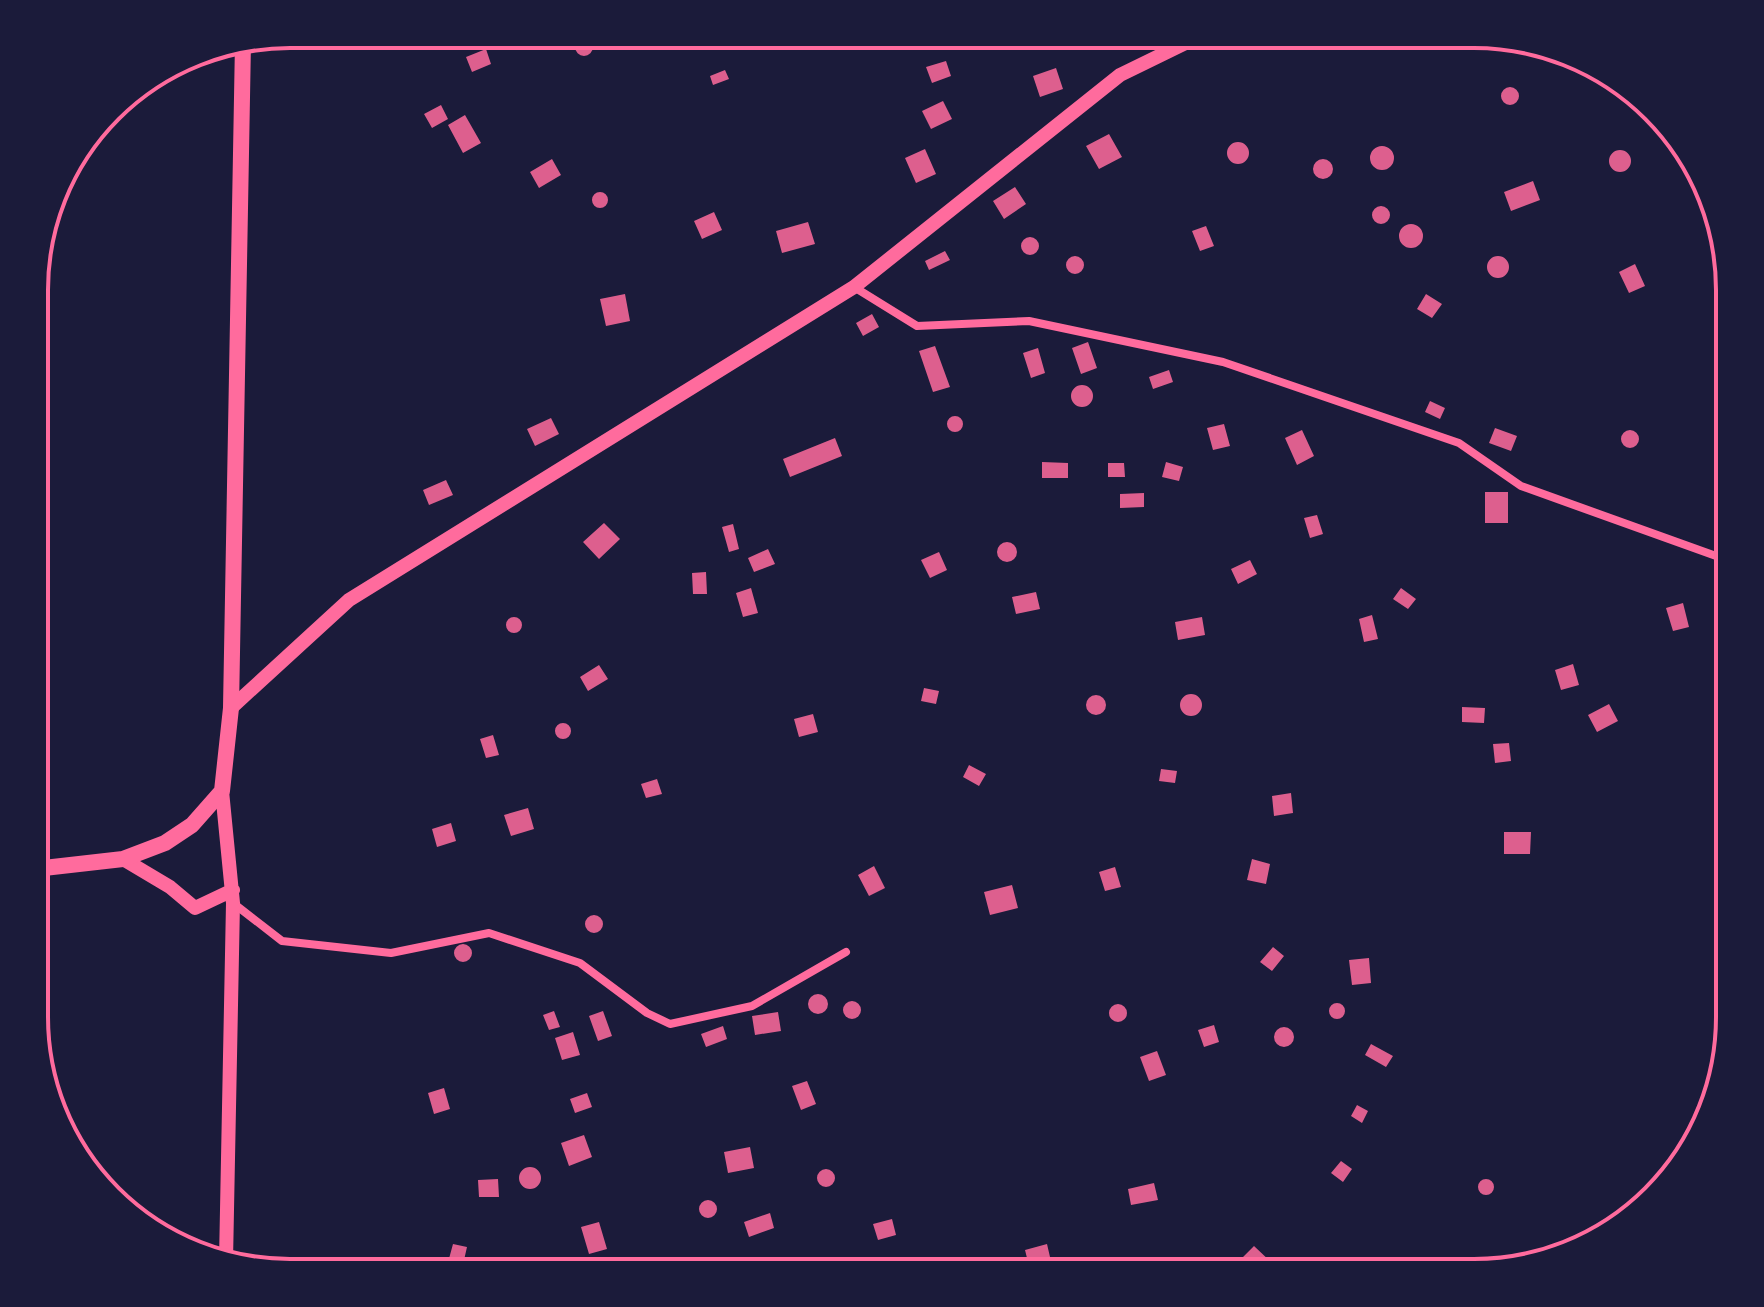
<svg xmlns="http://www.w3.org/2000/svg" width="1764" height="1307" viewBox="0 0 1764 1307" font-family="Arial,sans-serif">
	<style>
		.building { fill: #dd5f8e }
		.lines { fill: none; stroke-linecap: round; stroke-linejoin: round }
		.minor { stroke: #ff6b9d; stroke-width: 8 }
		.tertiary { stroke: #ff6b9d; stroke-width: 14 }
		.secondary { stroke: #ff6b9d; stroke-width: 16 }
		.rim { fill: none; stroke: #ff6b9d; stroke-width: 4 }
	</style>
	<rect width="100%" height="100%" fill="#1b1b3a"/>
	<path class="building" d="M575 47a9 9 0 1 1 18 0a9 9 0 1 1-18 0Z
		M486,49L491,64L472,72L466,57Z
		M946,61L951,76L932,83L926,67Z
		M1056,68L1063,89L1040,97L1033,76Z
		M725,70L729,79L713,85L710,76Z
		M1501 96a9 9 0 1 1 18 0a9 9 0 1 1-18 0Z
		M943,101L952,119L931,129L922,111Z
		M441,105L448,119L432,128L424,114Z
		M465,115L481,143L463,153L448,125Z
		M1109,134L1122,157L1099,169L1086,146Z
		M1227 153a11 11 0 1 1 22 0a11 11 0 1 1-22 0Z
		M1370 158a12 12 0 1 1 24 0a12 12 0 1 1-24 0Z
		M925,149L936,174L916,183L905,158Z
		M1609 161a11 11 0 1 1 22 0a11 11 0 1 1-22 0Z
		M552,159L561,175L539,188L530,172Z
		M1313 169a10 10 0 1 1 20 0a10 10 0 1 1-20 0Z
		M1533,181L1540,200L1511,211L1504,192Z
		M1015,187L1026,204L1004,219L993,201Z
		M592 200a8 8 0 1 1 16 0a8 8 0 1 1-16 0Z
		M1372 215a9 9 0 1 1 18 0a9 9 0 1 1-18 0Z
		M714,212L722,230L702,239L694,221Z
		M808,222L815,244L782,253L776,231Z
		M1399 236a12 12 0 1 1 24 0a12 12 0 1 1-24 0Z
		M1206,226L1214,246L1200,251L1192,231Z
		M1021 246a9 9 0 1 1 18 0a9 9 0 1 1-18 0Z
		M945,251L950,260L929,270L925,261Z
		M1066 265a9 9 0 1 1 18 0a9 9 0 1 1-18 0Z
		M1487 267a11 11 0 1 1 22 0a11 11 0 1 1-22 0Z
		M1635,264L1645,286L1629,293L1619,272Z
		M625,294L630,321L606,326L600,299Z
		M1426,294L1442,304L1432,318L1417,309Z
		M872,314L879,327L863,336L856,323Z
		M1088,342L1097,368L1081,374L1072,348Z
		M935,346L950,387L933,392L919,351Z
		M1038,348L1045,373L1031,378L1023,353Z
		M1169,370L1173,382L1153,389L1149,377Z
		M1071 396a11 11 0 1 1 22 0a11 11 0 1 1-22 0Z
		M1430,401L1445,408L1440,419L1425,412Z
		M947 424a8 8 0 1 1 16 0a8 8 0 1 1-16 0Z
		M551,418L559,434L535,446L527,429Z
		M1224,424L1230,446L1213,450L1207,428Z
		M1495,428L1517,436L1511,451L1489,443Z
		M1621 439a9 9 0 1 1 18 0a9 9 0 1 1-18 0Z
		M1302,430L1314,456L1297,465L1285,438Z
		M835,438L842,456L790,477L783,459Z
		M1042,462L1068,463V478H1042Z
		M1166,462L1183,467L1179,481L1162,477Z
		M1108,463H1124L1125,477H1108Z
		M446,480L453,495L429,505L423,490Z
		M1485,492H1508V523H1485Z
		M1144,493V507L1120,508V494Z
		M1317,515L1323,534L1310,538L1304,518Z
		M604,523L620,539L599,559L583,542Z
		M733,524L739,549L729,552L722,527Z
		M997 552a10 10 0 1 1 20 0a10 10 0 1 1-20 0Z
		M768,549L775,564L754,572L748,558Z
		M939,552L947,570L930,578L921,560Z
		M1250,560L1257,574L1238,584L1231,569Z
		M706,572L707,594H693L692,573Z
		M751,588L758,613L743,617L736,593Z
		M1401,588L1416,599L1408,609L1393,599Z
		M1036,592L1040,609L1016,614L1012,597Z
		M1683,603L1689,627L1673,631L1666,608Z
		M1372,615L1378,639L1364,642L1359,619Z
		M506 625a8 8 0 1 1 16 0a8 8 0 1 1-16 0Z
		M1202,617L1205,635L1178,640L1175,622Z
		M1573,664L1579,685L1561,690L1555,670Z
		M599,665L608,679L588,691L580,677Z
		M924,688L939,691L936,704L921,701Z
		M1180 705a11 11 0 1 1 22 0a11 11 0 1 1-22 0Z
		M1086 705a10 10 0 1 1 20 0a10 10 0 1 1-20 0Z
		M1609,704L1618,721L1597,732L1588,715Z
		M1462,707L1485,708L1484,723L1462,722Z
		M813,714L818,732L799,737L794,719Z
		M555 731a8 8 0 1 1 16 0a8 8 0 1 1-16 0Z
		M493,735L499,755L486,758L480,739Z
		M1509,743L1511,761L1495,763L1493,744Z
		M969,765L986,774L979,786L963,777Z
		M1161,769L1177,771L1175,783L1159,781Z
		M657,779L662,794L646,798L641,784Z
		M1291,793L1293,813L1274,816L1272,796Z
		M528,808L534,829L511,836L504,815Z
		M451,823L456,841L437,847L432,829Z
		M1504,832H1531L1530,854H1504Z
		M1252,859L1270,864L1266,884L1247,880Z
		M874,866L885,888L869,896L858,875Z
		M1115,867L1121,887L1105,891L1099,872Z
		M1012,885L1018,908L990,915L984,892Z
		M585 924a9 9 0 1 1 18 0a9 9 0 1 1-18 0Z
		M454 953a9 9 0 1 1 18 0a9 9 0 1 1-18 0Z
		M1273,947L1284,956L1272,971L1260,962Z
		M1369,958L1371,983L1352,985L1349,960Z
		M808 1004a10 10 0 1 1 20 0a10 10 0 1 1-20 0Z
		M843 1010a9 9 0 1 1 18 0a9 9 0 1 1-18 0Z
		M1329 1011a8 8 0 1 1 16 0a8 8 0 1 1-16 0Z
		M1109 1013a9 9 0 1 1 18 0a9 9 0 1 1-18 0Z
		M554,1011L560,1027L549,1030L543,1015Z
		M603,1011L612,1036L598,1041L589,1016Z
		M778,1012L781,1031L755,1035L752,1016Z
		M1214,1025L1219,1042L1204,1047L1198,1030Z
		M723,1026L727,1039L706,1047L701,1034Z
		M1274 1037a10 10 0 1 1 20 0a10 10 0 1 1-20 0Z
		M573,1032L580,1055L562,1060L555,1038Z
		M1371,1044L1393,1056L1386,1067L1365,1055Z
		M1157,1051L1166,1075L1149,1081L1140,1057Z
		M807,1081L816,1104L801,1110L792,1086Z
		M444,1088L450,1109L434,1114L428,1093Z
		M587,1093L592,1107L575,1113L570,1099Z
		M1357,1105L1368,1111L1362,1123L1351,1116Z
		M584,1135L592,1157L569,1166L561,1143Z
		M750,1147L754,1168L728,1173L724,1152Z
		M1341,1161L1352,1169L1343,1182L1331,1173Z
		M519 1178a11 11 0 1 1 22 0a11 11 0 1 1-22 0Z
		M817 1178a9 9 0 1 1 18 0a9 9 0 1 1-18 0Z
		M1478 1187a8 8 0 1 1 16 0a8 8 0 1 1-16 0Z
		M498,1179L499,1197H479L478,1180Z
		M1154,1183L1158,1200L1131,1205L1128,1189Z
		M699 1209a9 9 0 1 1 18 0a9 9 0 1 1-18 0Z
		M770,1213L774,1228L749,1237L744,1222Z
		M892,1219L896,1235L878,1240L873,1224Z
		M599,1222L607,1249L589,1254L581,1227Z
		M453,1244L467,1247L462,1269L447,1266Z
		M1047,1244L1050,1257L1028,1262L1025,1250Z
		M1254,1246L1273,1264L1265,1273H1254L1240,1260Z
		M906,1257L919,1258V1273H905Z"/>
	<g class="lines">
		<path class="minor" d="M854,287L917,326L1029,321L1223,362L1459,443L1521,486L1730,561
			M233,903L282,941L391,953L489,933L580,963L647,1013L670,1024L752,1006L846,952"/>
		<path class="tertiary" d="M231,708L349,600L854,287L1120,75L1204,34
			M222,791L233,903L226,1261
			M123,859L170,887L195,908L233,890"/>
		<path class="secondary" d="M35,869L123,859L165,843L192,825L222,791L231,708L243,42"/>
	</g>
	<path d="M0 0H1764V1307H0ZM290 48H1474A242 242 0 0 1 1716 290V1017A242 242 0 0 1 1474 1259H290A242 242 0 0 1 48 1017V290A242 242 0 0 1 290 48Z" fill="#1b1b3a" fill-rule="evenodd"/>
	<path class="rim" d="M290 48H1474A242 242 0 0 1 1716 290V1017A242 242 0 0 1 1474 1259H290A242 242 0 0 1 48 1017V290A242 242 0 0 1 290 48Z"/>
</svg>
